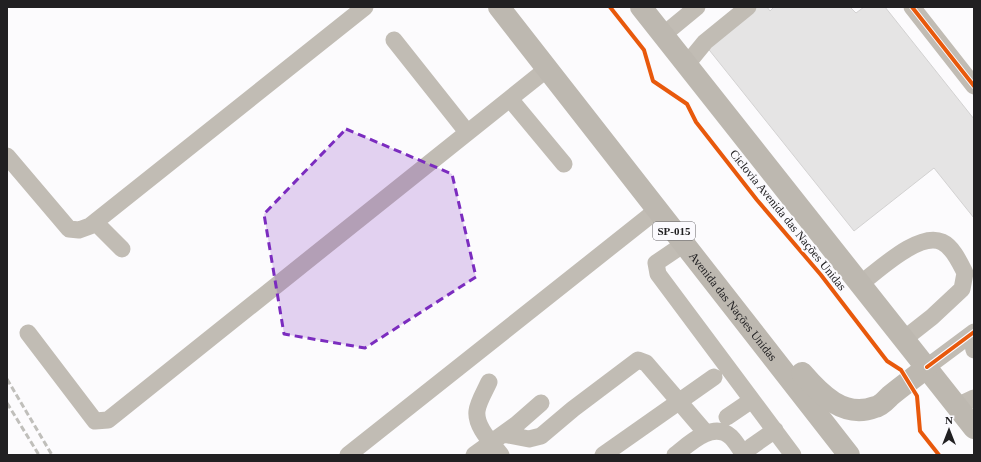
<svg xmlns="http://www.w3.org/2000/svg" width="981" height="462" viewBox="0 0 981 462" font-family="Georgia,serif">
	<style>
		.building { fill: #e5e4e4; stroke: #d3d2d2 }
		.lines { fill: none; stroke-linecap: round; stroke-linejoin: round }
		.minor { stroke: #c1bcb4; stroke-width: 17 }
		.highway { stroke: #bdb8b0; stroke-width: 22 }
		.rail { stroke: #c0bfbb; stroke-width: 3; stroke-dasharray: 6 3; stroke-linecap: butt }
		.cycleway-casing { stroke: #fbfafe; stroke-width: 6 }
		.cycleway { stroke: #e8590c; stroke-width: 4 }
		.marked { fill: #7b2cbf; fill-opacity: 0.2; stroke: #7b2cbf; stroke-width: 3; stroke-dasharray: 8 5; stroke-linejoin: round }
		.labels { text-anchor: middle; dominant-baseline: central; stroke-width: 4; stroke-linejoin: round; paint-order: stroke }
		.shield { fill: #fbfafe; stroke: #626164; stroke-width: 1 }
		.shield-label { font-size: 11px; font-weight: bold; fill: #212022 }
		.street-label { font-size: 12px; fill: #212022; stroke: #fbfafe }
	</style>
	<rect width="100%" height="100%" fill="#fcfbfd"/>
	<path class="building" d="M756,7H767L770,11L774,7H850L856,13L864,7H885L974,119V218L934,168L854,231L706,46Z"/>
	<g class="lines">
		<path class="minor" d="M912,7L974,86
			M663,35L697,7
			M394,40L467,132
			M687,64L705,42L748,7
			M510,99L564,164
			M7,156L69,229L79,230L90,226L365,7
			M95,222L122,249
			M684,244L656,263L658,274L793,455
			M860,284C878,271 919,231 942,242C953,247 960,263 965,273L962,289L932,317L904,339
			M28,333L95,421L108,420L547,69
			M971,335L974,350
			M927,367L974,332
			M489,382C485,391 478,402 477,411C475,427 493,444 501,455
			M957,406L974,398
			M727,417L752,400
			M503,434L529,439L541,436L573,409L638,360L646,363L706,433
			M751,447L775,430
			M348,455L657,210
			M474,455L517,424L541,403
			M603,455L714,377
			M675,455C689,444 713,420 731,437C736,442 740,449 744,455"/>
		<g class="highway">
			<path id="s1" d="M499,7L849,455"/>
			<path d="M641,7L974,428"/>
			<path d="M802,373C820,394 844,419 875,407C881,406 886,400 890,396C902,386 915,377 927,367"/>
		</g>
		<path class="rail" d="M7,379L52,455
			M7,403L39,455"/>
		<g class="cycleway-casing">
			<path id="cycleway" d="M610,7L644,50L653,81L687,104L696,122L757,200L821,275L887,361L901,370L917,396L920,431L939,455
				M912,7L974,86
				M927,367L974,332"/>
		</g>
		<use href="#cycleway" class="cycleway"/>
	</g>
	<path class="marked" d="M346,129L452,174L476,277L365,348L284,334L264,214Z"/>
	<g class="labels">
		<rect class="shield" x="653" y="222" width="42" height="18" rx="3"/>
		<g class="shield-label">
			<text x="674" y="231">SP-015</text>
		</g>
		<g class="street-label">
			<text transform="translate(788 220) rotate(51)">Ciclovia Avenida das Nações Unidas</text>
			<text stroke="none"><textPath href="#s1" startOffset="380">Avenida das Nações Unidas</textPath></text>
		</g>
	</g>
	<rect width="981" height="462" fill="none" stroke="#212022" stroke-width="16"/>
	<g transform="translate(949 430)" stroke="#fbfafe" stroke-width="3" paint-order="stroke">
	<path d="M0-3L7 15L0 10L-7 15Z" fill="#212022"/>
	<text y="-6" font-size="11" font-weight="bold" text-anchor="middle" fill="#212022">N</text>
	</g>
</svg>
